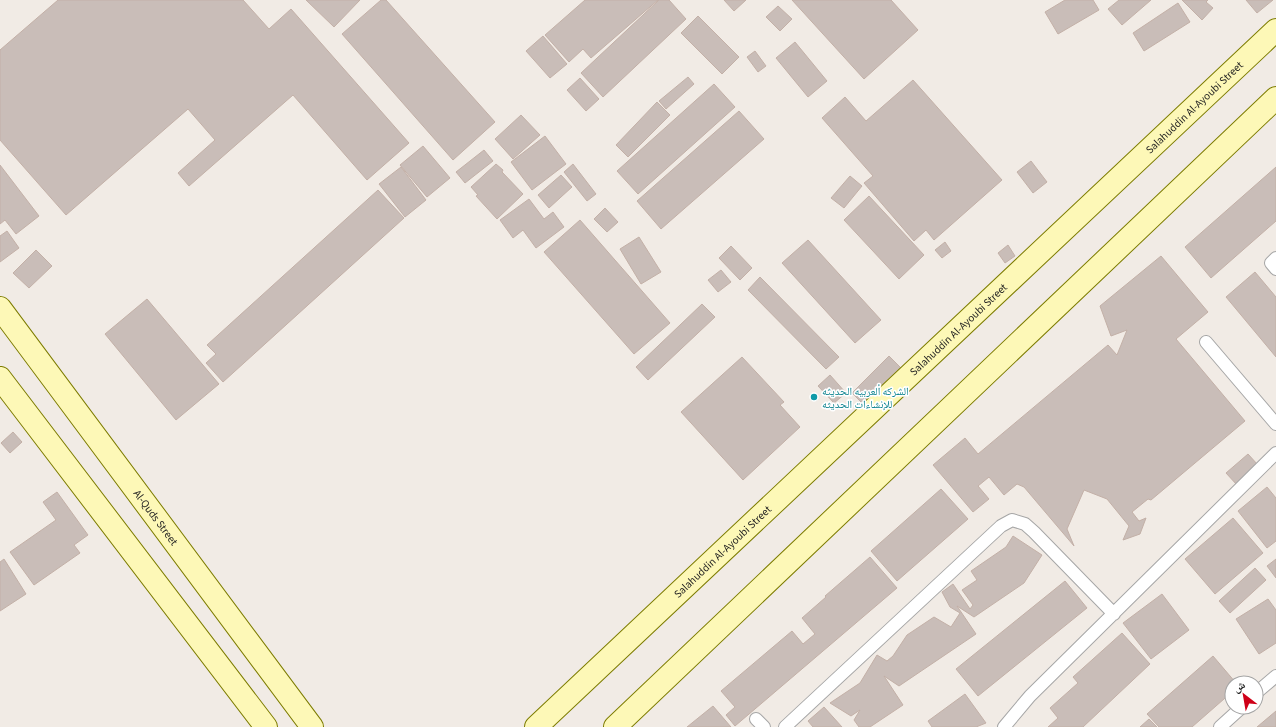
<svg xmlns="http://www.w3.org/2000/svg" width="1276" height="727" viewBox="0 0 1276 727" font-family="'Source Sans 3','Noto Naskh Arabic',sans-serif">
	<style>
		.building { fill: #c9bdb8; stroke: #c3b0a7 }
		.lines { fill: none; stroke-linecap: round; stroke-linejoin: round }
		.lane-casing { stroke: #a6a6a6; stroke-width: 14 }
		.secondary-casing { stroke: #7d7c00; stroke-width: 24 }
		.lane { stroke: #fff; stroke-width: 12 }
		.secondary { stroke: #fdf8b7; stroke-width: 22 }
		.culture-dot { fill: #0f9aa8; stroke: #fff; stroke-width: 1.5 }
		.labels { text-anchor: middle; dominant-baseline: central; stroke-width: 3; stroke-linejoin: round; paint-order: stroke }
		.street-label { font-size: 11px; fill: #1f1f1f; stroke: #fff }
		.culture-label { font-size: 11px; fill: #0d838f; stroke: #fff; text-anchor: start }
	</style>
	<rect width="100%" height="100%" fill="#f1ebe5"/>
	<path class="building" d="M58,0H243L269,29L291,9L409,143L367,180L293,95L189,186L178,173L215,140L188,109L66,215L0,140V50Z
		M306,0H360L334,27Z
		M381,0H386L495,122L453,160L342,34Z
		M585,0H658L591,58L583,49L569,62L545,35Z
		M659,0H669L686,19L603,97L581,73Z
		M724,0H746L734,11Z
		M792,0H891L918,30L864,79Z
		M1065,0H1093L1099,10L1058,34L1045,12Z
		M1119,0H1151L1122,25L1108,9Z
		M1182,0H1208L1206,2L1213,8L1202,20Z
		M1246,0H1273L1257,13Z
		M1178,3L1190,22L1144,51L1133,33Z
		M778,6L792,19L780,31L766,17Z
		M698,16L739,57L722,74L681,33Z
		M543,36L567,64L550,78L526,51Z
		M795,42L827,81L808,97L776,58Z
		M755,51L766,66L758,72L747,57Z
		M688,77L694,84L666,109L659,101Z
		M580,78L599,99L586,111L567,90Z
		M913,80L1002,180L934,240L926,230L914,241L864,183L873,176L822,118L845,97L866,121Z
		M714,84L735,107L638,194L617,171Z
		M657,102L670,115L628,157L616,145Z
		M739,111L764,139L661,229L637,201Z
		M521,115L540,135L513,159L495,139Z
		M545,136L566,164L532,190L511,162Z
		M423,146L450,178L427,197L400,165Z
		M484,150L493,161L465,183L456,172Z
		M1031,161L1047,182L1033,193L1017,172Z
		M496,164L503,170L502,172L523,194L497,219L476,196L478,195L471,187Z
		M573,164L596,194L587,201L564,172Z
		M0,165L39,216L16,234L5,220L0,224Z
		M401,167L426,200L405,217L379,184Z
		M1276,167V221L1211,278L1185,247Z
		M561,175L572,187L549,208L538,195Z
		M850,176L862,186L844,208L831,198Z
		M378,190L404,218L223,382L206,363L216,354L207,345Z
		M869,196L924,255L899,279L844,220Z
		M529,199L544,219L553,212L564,227L536,248L523,230L513,238L500,220Z
		M605,208L618,222L607,232L594,219Z
		M580,220L670,323L634,354L544,252Z
		M7,231L19,248L0,262V236Z
		M639,237L661,272L641,284L620,249Z
		M808,240L881,320L855,343L782,263Z
		M945,242L951,251L942,258L935,250Z
		M1008,245L1015,256L1005,263L998,253Z
		M731,246L752,268L740,280L719,258Z
		M36,250L52,266L29,288L13,273Z
		M1161,256L1208,312L1176,339L1245,421L1151,500L1148,499L1132,512L1139,521L1146,518L1140,534L1123,540L1129,526L1107,499L1084,490L1067,529L1074,546L1024,487L1017,484L1004,495L989,477L978,486L989,499L973,512L933,465L965,438L978,454L1108,345L1117,355L1127,330L1111,336L1100,306Z
		M721,270L731,282L718,292L708,280Z
		M1255,272L1276,297V357L1226,297Z
		M760,277L839,357L826,369L748,290Z
		M147,299L219,384L176,420L105,334Z
		M702,304L715,317L648,380L636,367Z
		M889,356L902,369L864,405L852,393Z
		M742,357L784,402L780,405L800,427L743,480L681,412Z
		M830,375L846,393L834,403L818,386Z
		M13,432L22,442L10,453L1,443Z
		M1248,454L1258,465L1237,485L1226,473Z
		M1267,487L1276,498V541L1267,548L1238,511Z
		M941,489L968,519L897,581L871,551Z
		M57,492L88,535L74,545L80,553L34,585L10,552L56,520L43,502Z
		M1233,518L1263,553L1215,594L1185,559Z
		M1013,536L1042,555L1024,583L974,617L957,606L976,634L899,686L884,676L903,705L870,727H859L854,720L860,710L851,716L830,703L860,683L877,655L887,661L893,656L907,635L934,617L951,627L960,613L950,607L942,592L953,584L970,609L973,605L962,590L977,580L971,571L1006,547Z
		M870,557L897,588L735,726L726,715L735,707L721,691L792,631L803,644L815,634L802,618L826,597L825,596Z
		M4,559L26,594L0,611V562Z
		M1276,559V578L1267,566Z
		M1255,568L1266,580L1230,613L1219,601Z
		M1065,581L1087,608L978,696L956,669Z
		M1162,594L1189,630L1151,659L1123,623Z
		M1268,599L1276,610V643L1259,654L1236,619Z
		M1122,633L1150,664L1083,727H1048L1058,718L1050,708L1078,683L1073,677Z
		M1213,656L1236,683H1232V692L1192,727H1159L1147,714Z
		M965,694L986,723L976,727H932L928,721Z
		M713,706L731,727H687Z
		M824,707L842,727H813L808,721Z
		M1276,711V727H1257Z
		M1149,719L1157,727H1140Z"/>
	<g class="lines">
		<g class="lane-casing">
			<path id="lane" d="M1276,258L1271,263L1276,269
				M1206,342L1276,424
				M1256,693L1276,676
				M756,719L764,727
				M785,727L1001,526L1012,520L1025,524L1034,532L1114,614
				M1004,727L1030,696L1276,453
				M1220,727L1242,707"/>
		</g>
		<g class="secondary-casing">
			<g id="secondary">
				<path id="s1" d="M0,308L312,727"/>
				<path d="M0,378L266,727"/>
				<path id="s2" d="M536,727L1276,30"/>
				<path d="M615,727L1276,98"/>
			</g>
		</g>
		<use href="#lane" class="lane"/>
		<use href="#secondary" class="secondary"/>
	</g>
	<circle class="culture-dot" cx="814" cy="397" r="4"/>
	<g class="labels">
		<g class="street-label">
			<text stroke="none"><textPath href="#s2" startOffset="904">Salahuddin Al-Ayoubi Street</textPath></text>
			<text stroke="none"><textPath href="#s2" startOffset="580">Salahuddin Al-Ayoubi Street</textPath></text>
			<text stroke="none"><textPath href="#s1" startOffset="261">Al-Quds Street</textPath></text>
			<text stroke="none"><textPath href="#s2" startOffset="256">Salahuddin Al-Ayoubi Street</textPath></text>
		</g>
		<g class="culture-label">
			<text x="822" y="391">الشركه ألعربيه الحديثه<tspan x="822" dy="13">للإنشاءات الحديثه</tspan></text>
		</g>
	</g>
	<g transform="translate(1244 695) rotate(329)"><circle r="19" fill="#ffffff" stroke="#a5a5a5"/>
	<path d="M0-3L7 15L0 10L-7 15Z" fill="#cf0018"/>
	<text y="-6" font-size="11" font-weight="bold" text-anchor="middle" fill="#1f1f1f">ش</text>
	</g>
</svg>
